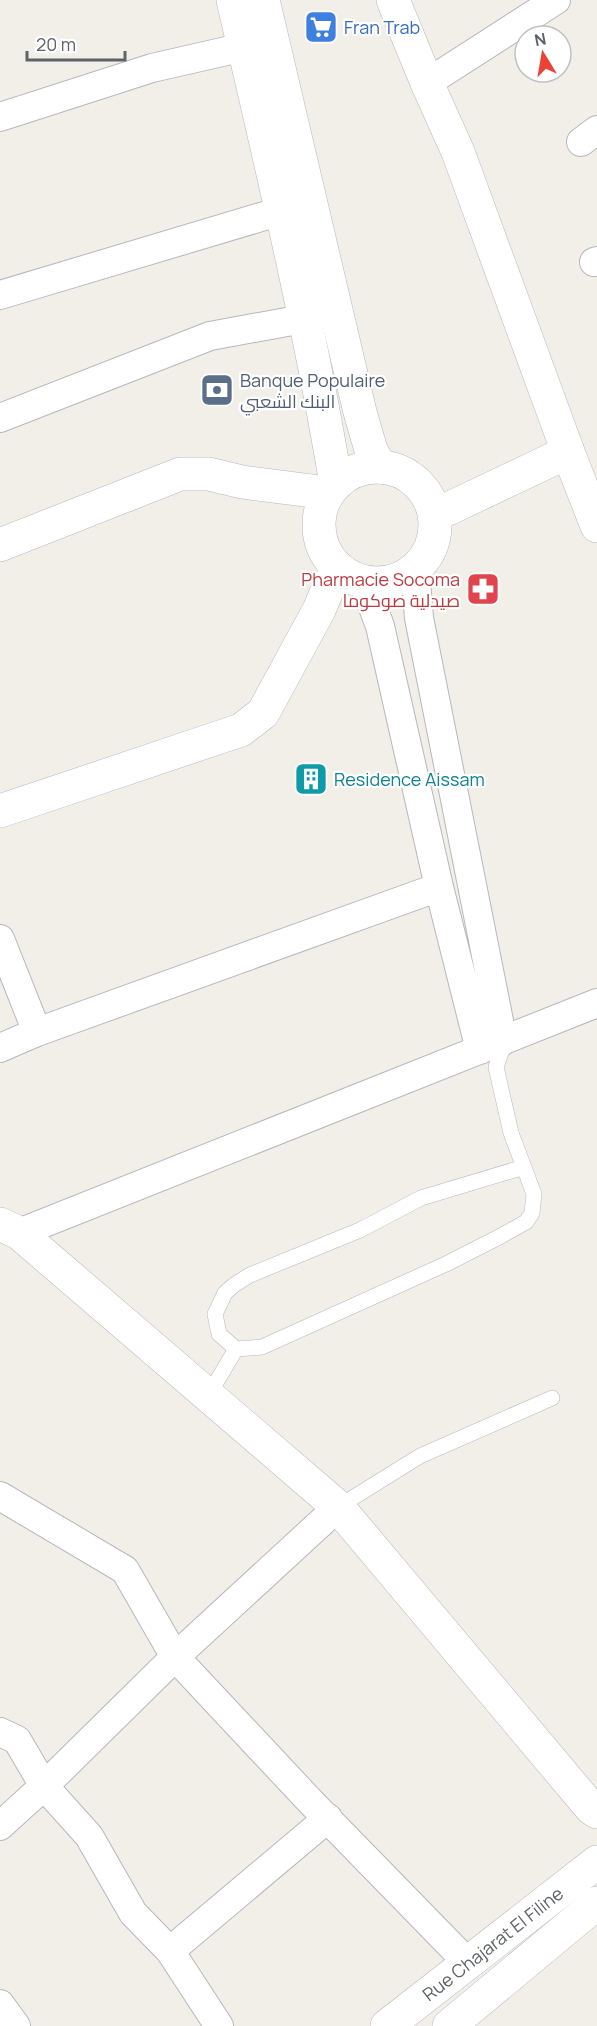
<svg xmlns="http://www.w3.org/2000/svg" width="597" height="2026" viewBox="0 0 597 2026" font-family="Manrope,Cairo,sans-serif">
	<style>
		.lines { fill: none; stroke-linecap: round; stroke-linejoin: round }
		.service-casing { stroke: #b5b8bc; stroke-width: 16 }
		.minor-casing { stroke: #b5b8bc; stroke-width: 30 }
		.tertiary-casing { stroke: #b5b8bc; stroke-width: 34 }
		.service { stroke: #fff; stroke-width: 15 }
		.minor { stroke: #fff; stroke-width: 28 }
		.tertiary { stroke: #fff; stroke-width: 33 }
		.labels { text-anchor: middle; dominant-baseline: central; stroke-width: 4.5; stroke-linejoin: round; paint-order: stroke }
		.shop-label { font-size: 18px; fill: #366cbe; stroke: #fff; text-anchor: start }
		.service-label { font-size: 18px; fill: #4e5e75; stroke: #fff; text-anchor: start }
		.health-label { font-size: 18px; fill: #be3a42; stroke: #fff; text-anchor: end }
		.culture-label { font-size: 18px; fill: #0d838f; stroke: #fff; text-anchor: start }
		.street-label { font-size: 18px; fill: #5f6368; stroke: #fff }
	</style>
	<rect width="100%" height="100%" fill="#f1efe8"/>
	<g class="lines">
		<g class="service-casing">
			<path id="service" d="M503,1041L502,1050L496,1067L511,1133L534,1194L532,1213L526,1222L499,1237L446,1264L262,1347L236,1349L219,1334L215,1314L225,1293L234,1285L250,1275L360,1230L421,1198L524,1167
				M208,1396L236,1349
				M338,1507L420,1456L552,1398"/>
		</g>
		<g class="minor-casing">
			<path id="minor" d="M427,83L556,0
				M0,117L152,68L244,47
				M581,142L597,130
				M594,262L597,261
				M0,295L281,211
				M0,418L210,336L303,319
				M415,569L419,618L503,1041
				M363,581L380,626L439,887L480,1050
				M0,939L37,1032
				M0,1048L37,1032L439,887
				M19,1233L597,1003
				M0,1496L125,1570L175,1657L309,1800L468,1963
				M0,1732L17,1740L44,1786L89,1836L133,1913L170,1951L219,2026
				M0,1826L44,1786L175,1657L338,1507
				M170,1951L328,1818
				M0,2004L16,2026"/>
		</g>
		<g class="tertiary-casing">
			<g id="tertiary">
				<path d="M233,0C270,161 309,321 336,484"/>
				<path d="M263,0L360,412L371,450L380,467"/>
				<path d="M393,0L427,83L458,152L568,452L597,526"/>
				<circle cx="377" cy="525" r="58"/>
				<path d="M435,513L450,508L568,452"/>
				<path d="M0,545L180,474H209L242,482L328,493"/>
				<path d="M0,811L241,730L263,713L319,610L337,567"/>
				<path d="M0,1224L19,1233L338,1507L591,1808L597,1812"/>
				<path id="s1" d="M387,2026L597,1862"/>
				<path d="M449,2026L597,1903"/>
			</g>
		</g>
		<use href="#service" class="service"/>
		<use href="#minor" class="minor"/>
		<use href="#tertiary" class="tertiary"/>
	</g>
	<defs>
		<g id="supermarket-square" transform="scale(1.725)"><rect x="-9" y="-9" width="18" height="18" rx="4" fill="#3f7fe0" stroke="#fff"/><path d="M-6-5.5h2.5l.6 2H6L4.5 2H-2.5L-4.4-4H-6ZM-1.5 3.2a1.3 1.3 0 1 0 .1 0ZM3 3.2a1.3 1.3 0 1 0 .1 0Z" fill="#fff"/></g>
		<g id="bank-square" transform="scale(1.725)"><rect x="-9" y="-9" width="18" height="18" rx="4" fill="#5c6f8a" stroke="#fff"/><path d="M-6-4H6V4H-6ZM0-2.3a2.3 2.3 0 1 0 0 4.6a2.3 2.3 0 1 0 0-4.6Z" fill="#fff"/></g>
		<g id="pharmacy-square" transform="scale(1.725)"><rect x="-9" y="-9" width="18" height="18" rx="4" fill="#e0444e" stroke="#fff"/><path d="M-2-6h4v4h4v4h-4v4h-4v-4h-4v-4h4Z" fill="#fff"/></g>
		<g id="building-square" transform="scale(1.725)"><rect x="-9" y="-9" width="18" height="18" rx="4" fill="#0f9aa8" stroke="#fff"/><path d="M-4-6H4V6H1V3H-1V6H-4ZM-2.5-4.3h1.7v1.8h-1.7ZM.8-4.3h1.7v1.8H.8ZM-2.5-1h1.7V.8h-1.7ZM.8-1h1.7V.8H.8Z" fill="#fff"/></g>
	</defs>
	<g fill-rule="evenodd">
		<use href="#supermarket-square" x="321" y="27"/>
		<use href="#bank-square" x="217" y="390"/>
		<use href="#pharmacy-square" x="483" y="589"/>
		<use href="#building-square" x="311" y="779"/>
	</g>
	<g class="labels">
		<g class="shop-label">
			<text x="344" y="27">Fran Trab</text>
		</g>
		<g class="service-label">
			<text x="240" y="380">Banque Populaire<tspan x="240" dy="21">البنك الشعبي</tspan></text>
		</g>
		<g class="health-label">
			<text x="460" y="579">Pharmacie Socoma<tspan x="460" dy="21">صيدلية صوكوما</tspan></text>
		</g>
		<g class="culture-label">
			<text x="334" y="779">Residence Aissam</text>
		</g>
		<g class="street-label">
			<text stroke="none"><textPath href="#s1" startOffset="134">Rue Chajarat El Filine</textPath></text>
		</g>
	</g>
	<g transform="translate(543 54) rotate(349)"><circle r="28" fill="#ffffff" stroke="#bfc1c3" stroke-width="1.5"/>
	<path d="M0-4.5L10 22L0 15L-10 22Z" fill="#ea4335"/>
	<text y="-9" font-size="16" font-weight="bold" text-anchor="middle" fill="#5f6368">N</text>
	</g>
	<path d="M27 51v9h98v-9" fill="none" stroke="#5f6368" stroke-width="3"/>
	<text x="36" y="51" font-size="18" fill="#5f6368" stroke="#ffffff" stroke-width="4.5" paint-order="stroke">20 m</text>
</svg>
